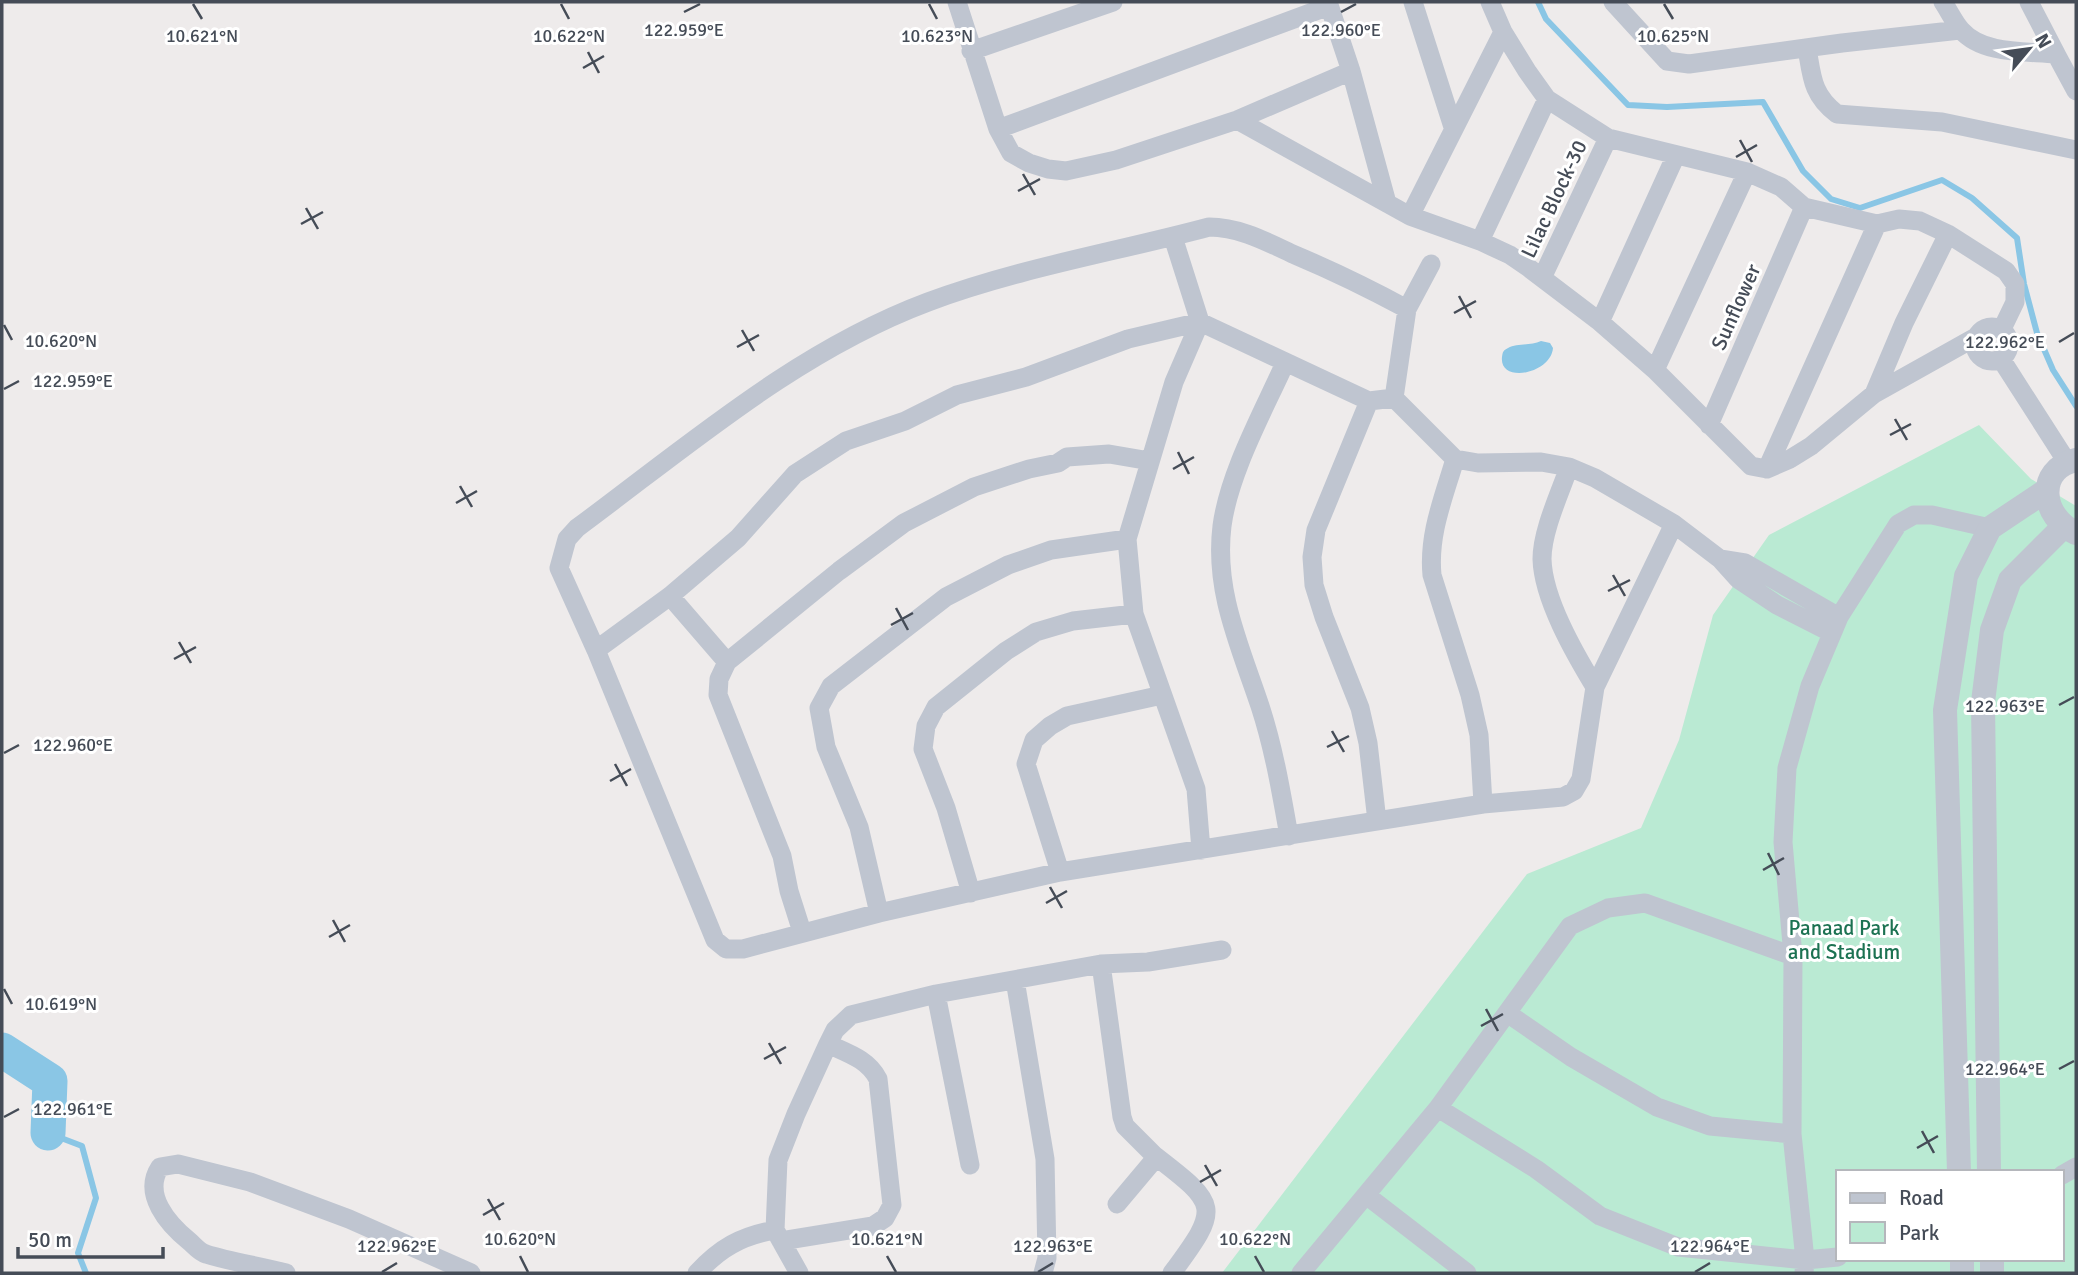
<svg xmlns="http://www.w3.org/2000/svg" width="2078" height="1275" viewBox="0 0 2078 1275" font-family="Signika,sans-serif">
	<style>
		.green { fill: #baead3; fill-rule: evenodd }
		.water { fill: #8ac6e5 }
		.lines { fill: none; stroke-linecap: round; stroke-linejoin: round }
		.stream { stroke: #8ac6e5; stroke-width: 6 }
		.river { stroke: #8ac6e5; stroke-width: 35 }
		.minor { stroke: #bfc5d0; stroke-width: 19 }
		.tertiary { stroke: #bfc5d0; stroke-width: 24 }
		.ticks { fill: none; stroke: #454c57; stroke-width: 2.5 }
		.labels { text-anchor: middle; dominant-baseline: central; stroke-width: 6; stroke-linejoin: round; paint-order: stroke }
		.street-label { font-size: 21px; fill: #454c57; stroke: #fff }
		.park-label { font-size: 21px; fill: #1c7252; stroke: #fff }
		.ticks-label { font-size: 18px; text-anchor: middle; fill: #454c57; stroke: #fff; stroke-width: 6; stroke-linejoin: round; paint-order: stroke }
	</style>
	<rect width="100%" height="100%" fill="#eeebeb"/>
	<path class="green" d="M1979,425L2031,479L2076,506V1273H1222L1527,874L1641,828L1679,740L1713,615L1769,535ZM1838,1172H2062V1259H1838Z"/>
	<path class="water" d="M1541,341L1550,343L1553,348C1551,374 1499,384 1502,357C1503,351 1503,351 1508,348C1517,343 1531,346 1541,341Z"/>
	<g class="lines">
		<path class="stream" d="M1538,2L1546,19L1628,105L1667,107L1763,102L1803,171L1831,199L1860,208L1942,180L1972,198L2017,238L2024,284L2037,333L2053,370L2076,406
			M48,1133L82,1146L96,1198L78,1253L86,1273"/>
		<path class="river" d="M2,1050L50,1081L48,1133"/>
		<path class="minor" d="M957,2L998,129L1011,153L1029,163L1048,169L1066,171L1116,160L1237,120L1351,71
			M1328,2L1351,71L1387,203
			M1413,2L1453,127
			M1490,2L1503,32L1527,71L1547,99L1608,138L1747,172L1781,187L1804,207L1877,224L1899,219L1920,221L1948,234L2006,271L2015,284V302L2002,329
			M1613,2L1667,61L1689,64L1842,43L1960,30
			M1943,2C1949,11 1954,22 1961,30C1983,55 2026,51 2056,54L2076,91
			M2029,2L2056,54
			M1807,48C1812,77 1812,95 1837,114L1942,122L2076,150
			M971,51L1113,2
			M1237,120L1410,216L1480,241L1510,255L1529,268L1600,322L1655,370L1751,466L1767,469L1790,459L1811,446L1874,394L1974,338
			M998,129L1329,6
			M1410,216L1503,32
			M1173,237L1200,322L1174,382L1127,539L1134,614L1196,789L1201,850
			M1480,241L1547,99
			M1542,278L1608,138
			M1407,309C1370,289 1333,271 1295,255C1267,242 1240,227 1209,227C1116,252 1019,268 928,302C797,351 688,446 577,528L567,539L559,568L596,650L715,940L726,949H743L879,913L1060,872L1483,804L1563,797L1574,791L1581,779L1595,687L1674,524
			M1600,322L1676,155
			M1975 344a17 17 0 1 1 34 0a17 17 0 1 1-34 0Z
			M2001,359L2067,462
			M1285,363C1263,412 1229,473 1222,526C1214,591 1240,646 1260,706C1274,749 1281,791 1289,836
			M1655,370L1747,172
			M1874,394L1904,323L1948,234
			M1394,398L1407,309L1431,264
			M1369,401L1316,530L1312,557L1314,585L1324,617L1360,708L1368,743L1377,821
			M1709,425L1804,207
			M1455,459C1444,497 1428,534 1432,575L1470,695L1479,735L1483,804
			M1569,467C1560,493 1542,531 1542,559C1543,599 1575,654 1595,687
			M1767,469L1877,224
			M1720,559L1745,563L1839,617
			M670,596L727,662
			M596,650L670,596L738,538L795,474L846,441L905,421L957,395L1026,377L1128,339L1200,322L1369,401L1394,398L1455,459L1478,463L1541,462L1569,467L1595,478L1674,524L1720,559L1738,579L1777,605L1832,633
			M1060,872L1026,764L1034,740L1050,726L1067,716L1162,695
			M971,893L946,808L923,749L926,726L936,707L1006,651L1036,632L1073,621L1134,614
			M879,913L859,827L826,747L819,708L831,686L946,597L1008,565L1051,550L1127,539
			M802,932L789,891L782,856L718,695L719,679L727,662L839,571L904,523L974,487L1029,469L1058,463L1067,457L1109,454L1150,461
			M1101,964L1122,1117L1125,1126L1154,1155V1160L1117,1204
			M1015,980L1045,1159L1047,1258L1043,1273
			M936,994L970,1165
			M1507,1013L1571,1057L1657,1107L1710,1126L1792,1134
			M1438,1108L1536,1169L1600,1216L1678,1247L1805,1260L1838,1257
			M1154,1155C1219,1205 1221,1207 1172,1273
			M2062,1175L2076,1167
			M1366,1195L1467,1273
			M775,1230L778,1160L796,1114L828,1044L835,1030L851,1015L936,994L1101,964L1148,962L1222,950
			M781,1241L873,1226L885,1218L892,1205L878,1079C868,1059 847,1053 828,1044
			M286,1273C260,1266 231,1262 206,1254C199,1252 194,1245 189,1241C168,1224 142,1194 160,1167L178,1164L250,1182L349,1219L471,1273
			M697,1273C720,1248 741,1236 775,1230L799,1273
			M1301,1273L1438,1108L1570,926L1608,908L1645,903L1793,956
			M1804,1273L1805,1260L1792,1134L1793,956L1783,842L1787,768L1810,686L1839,617L1898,524L1914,515H1932L1990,528"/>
		<path class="tertiary" d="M2076,533C2041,517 2035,470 2076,460
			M1959,1172L1945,710L1966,576L1990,528L2047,490
			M1989,1172L1983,702L1992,630L2010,580L2063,527
			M1962,1259V1273
			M1992,1259V1273"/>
	</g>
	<path class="ticks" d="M193,4L202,19M561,4L569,19M929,4L937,19M1664,4L1673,19M684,12L700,4M1341,12L1356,4M588,52L599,73M583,68L604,56M1740,140L1752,162M1736,157L1757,145M1023,174L1035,195M1018,191L1040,179M306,208L318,229M301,224L323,212M1459,296L1471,318M1454,313L1476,301M4,325L12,340M742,330L754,351M2059,342L2074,333M737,347L759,335M4,389L19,381M1895,419L1907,440M1890,435L1911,424M1178,452L1189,474M1173,469L1194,457M460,486L472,507M456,503L477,491M1613,575L1625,596M1608,591L1630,580M896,608L908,630M891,625L913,613M179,642L191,663M174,659L196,647M2059,705L2074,697M1332,731L1344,752M1327,747L1349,736M4,753L19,745M615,764L627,786M610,781L631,769M1768,853L1779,875M1763,870L1784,858M1050,887L1062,908M1046,903L1067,891M333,920L345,942M329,937L350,925M4,989L12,1004M1486,1009L1498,1031M1481,1026L1503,1014M769,1043L781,1064M764,1059L786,1047M2059,1069L2074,1061M4,1117L19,1109M1922,1131L1934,1153M1917,1148L1938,1136M1205,1165L1217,1186M1200,1182L1221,1170M488,1199L500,1220M483,1215L504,1203M520,1256L528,1272M887,1256L896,1272M1255,1256L1264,1272M382,1272L397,1263M1038,1272L1053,1263M1695,1272L1710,1263"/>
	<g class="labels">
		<g class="street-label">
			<text transform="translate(1554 199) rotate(-65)">Lilac Block-30</text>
			<text transform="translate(1736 307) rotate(-66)">Sunflower</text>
		</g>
		<g class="park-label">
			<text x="1844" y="928">Panaad Park<tspan x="1844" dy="24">and Stadium</tspan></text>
		</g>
	</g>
	<g class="ticks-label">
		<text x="684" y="36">122.959°E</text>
		<text x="1341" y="36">122.960°E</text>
		<text x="202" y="42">10.621°N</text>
		<text x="569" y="42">10.622°N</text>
		<text x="937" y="42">10.623°N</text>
		<text x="1673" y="42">10.625°N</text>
		<text x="61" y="347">10.620°N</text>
		<text x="2005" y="348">122.962°E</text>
		<text x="73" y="387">122.959°E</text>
		<text x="2005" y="712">122.963°E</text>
		<text x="73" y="751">122.960°E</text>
		<text x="61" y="1010">10.619°N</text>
		<text x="2005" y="1075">122.964°E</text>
		<text x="73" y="1115">122.961°E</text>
		<text x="520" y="1245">10.620°N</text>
		<text x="887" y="1245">10.621°N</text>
		<text x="1255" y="1245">10.622°N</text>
		<text x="397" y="1252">122.962°E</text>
		<text x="1053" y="1252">122.963°E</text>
		<text x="1710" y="1252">122.964°E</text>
	</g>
	<rect width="2078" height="1275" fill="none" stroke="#454c57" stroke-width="7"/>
	<rect x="1836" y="1170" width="228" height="91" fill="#ffffff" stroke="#b5b7bc" stroke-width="2"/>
	<rect x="1850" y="1193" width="35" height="10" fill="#bfc5d0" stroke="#b5b7bc" stroke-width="2"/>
	<text x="1899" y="1205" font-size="21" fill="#454c57">Road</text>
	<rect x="1850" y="1222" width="35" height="21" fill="#baead3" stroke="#b5b7bc" stroke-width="2"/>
	<text x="1899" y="1240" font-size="21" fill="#454c57">Park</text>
	<g transform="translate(2029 49) rotate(61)" stroke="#ffffff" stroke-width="5" paint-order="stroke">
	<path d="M0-5L12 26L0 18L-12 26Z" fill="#454c57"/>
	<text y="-10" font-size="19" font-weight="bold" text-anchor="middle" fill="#454c57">N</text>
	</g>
	<path d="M18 1247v10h145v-10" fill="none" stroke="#454c57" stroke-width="3.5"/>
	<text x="28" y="1247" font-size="21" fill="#454c57" stroke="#ffffff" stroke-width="5" paint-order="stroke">50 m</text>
</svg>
